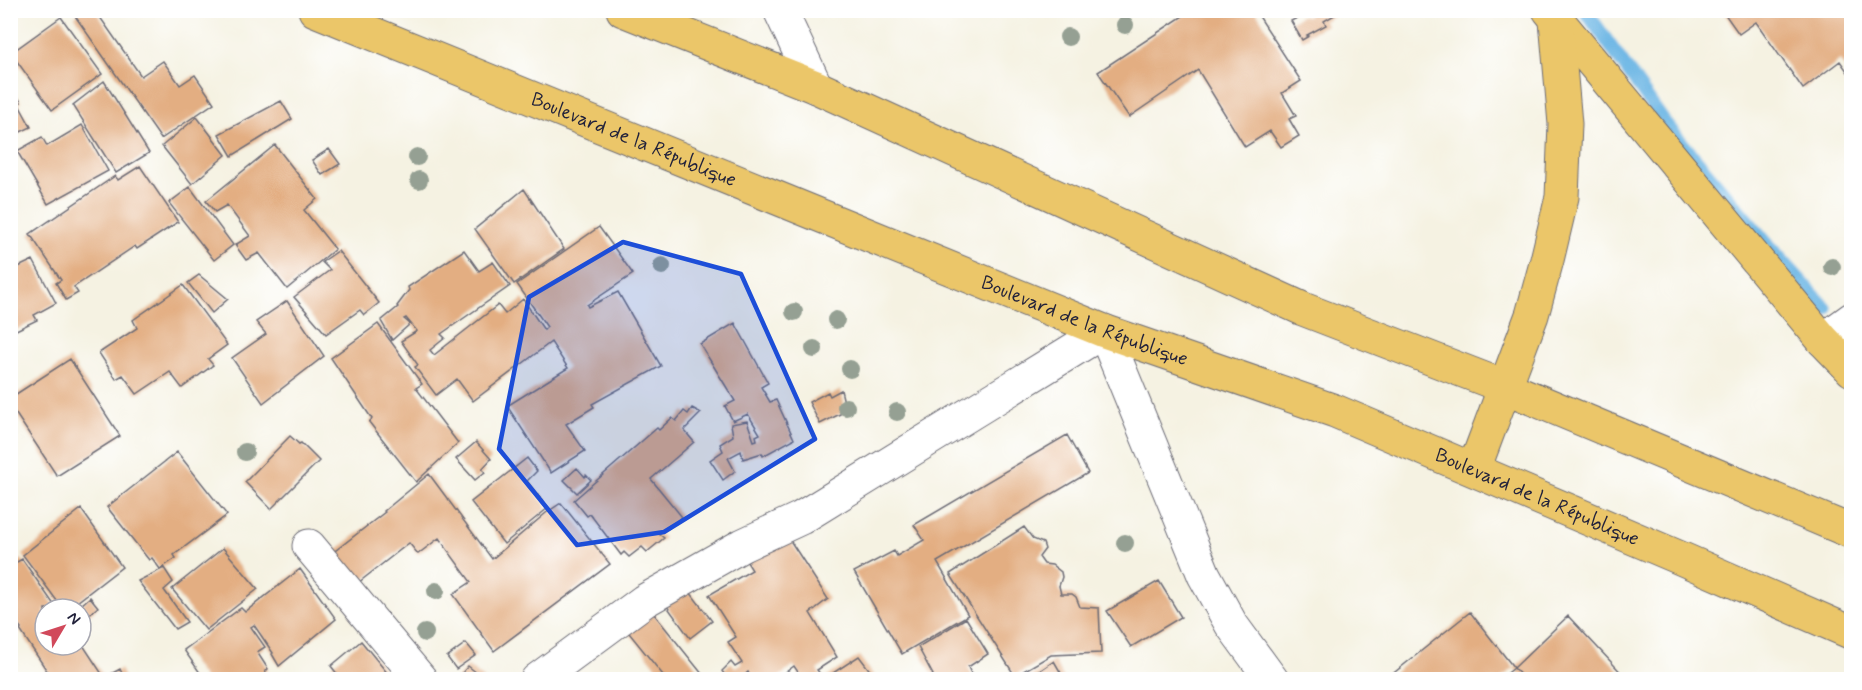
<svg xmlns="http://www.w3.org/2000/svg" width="1862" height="690" viewBox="0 0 1862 690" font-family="Mynerve,sans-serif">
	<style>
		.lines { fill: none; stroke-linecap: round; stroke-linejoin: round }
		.stream { stroke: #6bb5e4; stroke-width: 14 }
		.building { fill: #e3ae82 }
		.street-casing { stroke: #6c6b75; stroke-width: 35 }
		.primary-casing { stroke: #6c6b75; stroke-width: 35 }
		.street { stroke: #fff; stroke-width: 33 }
		.primary { stroke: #ebc669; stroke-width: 33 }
		.tree { fill: #95a093 }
		.marked { fill: #1d4ed8; fill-opacity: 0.2; stroke: #1d4ed8; stroke-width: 4.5; stroke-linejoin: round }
		.labels { text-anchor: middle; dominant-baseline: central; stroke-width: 4.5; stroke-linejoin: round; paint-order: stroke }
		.street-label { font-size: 20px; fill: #22223b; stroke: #fff }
	</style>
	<rect width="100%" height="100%" fill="#fff"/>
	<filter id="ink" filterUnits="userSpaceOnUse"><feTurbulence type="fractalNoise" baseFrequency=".0167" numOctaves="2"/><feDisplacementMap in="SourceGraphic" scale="12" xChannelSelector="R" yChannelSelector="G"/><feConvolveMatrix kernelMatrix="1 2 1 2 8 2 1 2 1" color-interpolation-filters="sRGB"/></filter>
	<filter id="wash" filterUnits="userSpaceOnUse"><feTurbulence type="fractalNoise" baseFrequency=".008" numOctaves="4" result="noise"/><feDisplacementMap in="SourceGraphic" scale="24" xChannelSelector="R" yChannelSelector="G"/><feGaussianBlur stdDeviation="1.35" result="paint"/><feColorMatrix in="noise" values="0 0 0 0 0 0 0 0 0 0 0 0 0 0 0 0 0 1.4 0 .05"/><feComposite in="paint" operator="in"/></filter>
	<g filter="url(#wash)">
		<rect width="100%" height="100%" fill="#f5f2e2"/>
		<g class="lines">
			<path class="stream" d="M1585,10L1664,122L1769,246L1826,309"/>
		</g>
		<g id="blocks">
			<path class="building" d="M83,10H95L141,76L163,61L180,85L195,75L214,103L161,139L75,16Z
				M1179,10H1255L1301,81L1282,93L1296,116L1289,119L1299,136L1281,147L1270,131L1245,147L1198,70L1129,117L1098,72L1183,16Z
				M1315,10H1318L1320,15L1323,14L1321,10H1343L1324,21L1326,25L1307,35L1309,36L1302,40L1291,21L1303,15L1305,17Z
				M1722,10H1852V78L1840,61L1803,89L1756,22L1739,34Z
				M61,17L102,74L52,110L11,53Z
				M104,81L149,153L116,173L73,105Z
				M10,85L21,102L18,103L31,127L10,137Z
				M281,101L292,119L232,156L219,134Z
				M197,117L226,155L192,184L162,146Z
				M82,125L108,171L48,204L17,151L42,137L47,146Z
				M275,145L317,199L304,210L335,249L287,289L259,253L246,260L235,245L250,236L227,205L215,212L206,201Z
				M329,149L340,164L322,175L312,160Z
				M140,166L178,222L137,249L135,246L74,287L78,293L66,300L56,283L61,280L30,234L115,176L118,180Z
				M10,178L16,190L11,193L14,198L10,200Z
				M190,187L233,245L214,260L169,203Z
				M524,189L564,249L514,284L475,229Z
				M599,227L633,274L587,305L588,307L618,292L661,366L592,404L594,407L566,424L585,451L551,473L507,406L568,368L551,342L473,401L457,379L436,395L415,367L418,365L401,341L417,331L406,318L404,319L410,324L392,340L381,321L398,307L397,306L409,290L408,287L464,250L479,271L493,262L510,286L441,334L445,338L430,350L434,355L498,305L505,314L523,299L544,330L547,327L517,284Z
				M338,251L379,303L364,315L360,310L326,334L294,297L330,270L322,262Z
				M33,260L56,303L34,315L37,320L10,333V271Z
				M199,275L228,299L212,313L188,283Z
				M183,285L227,345L208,359L213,365L182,388L170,372L137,394L123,375L116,379L99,353L137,328L133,320Z
				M287,301L324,356L263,403L232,358L266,334L256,322Z
				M735,323L768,383L761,387L770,402L776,400L794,439L763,456L762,453L743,459L741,451L728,458L735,471L723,480L710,460L723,451L720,444L733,436L731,424L747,421L754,441L757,440L756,436L760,434L748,414L733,421L725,406L735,401L700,344Z
				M378,324L422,384L416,388L458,443L416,482L369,422L372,419L331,358Z
				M70,359L120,436L57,476L10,405V398Z
				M841,390L846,411L820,424L809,402L828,392L830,396Z
				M692,408L701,413L684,430L694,442L651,479L682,517L659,534L664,538L647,552L642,547L629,557L624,552L621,555L590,514L587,516L574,500L657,428L659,430L672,418L676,421L684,411L688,414Z
				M1067,435L1088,473L937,562L968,615L902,654L854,572L894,551L897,556L924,540L914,525Z
				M290,436L299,444L301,443L319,461L271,509L245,482Z
				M476,442L491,459L482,469L485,472L475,480L456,459Z
				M177,452L227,515L174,555L176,558L160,569L152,558L149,560L107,507Z
				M527,458L537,471L527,481L548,508L504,544L471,502Z
				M577,468L585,477L586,475L591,480L577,493L564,480Z
				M429,474L492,559L546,513L561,503L610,564L494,651L453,594L471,582L439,538L418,554L409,543L349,590L326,558L385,512L384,511Z
				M81,509L122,567L68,609H63L23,555Z
				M1024,527L1033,539L1043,543L1045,549L1039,557L1044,564L1052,565L1061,572L1062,577L1059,586L1061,594H1072L1076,597L1080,607L1099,608L1101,653L1051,655L1015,676L950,574Z
				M784,531L828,599L810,613L837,657L817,670L824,679L859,656L874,676L870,680H800L802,678L794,666L775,680H752L748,672L739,680H728L722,671L731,662L735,667L742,663L728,642L736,637L709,595L752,570L742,554Z
				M223,548L258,589L206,630L172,589Z
				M22,559L57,609H45V645H81V642L106,680H53L20,630L21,628L10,613V566Z
				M164,568L173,582L164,590L187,622L175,629L138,581Z
				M300,569L336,619L279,666L272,654L273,653L254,625L251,627L265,647L257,652L268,669L265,672L271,680H205L184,650L241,608L245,612Z
				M1159,581L1181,617L1131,647L1107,611Z
				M687,588L712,621L690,638L666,605Z
				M90,597L98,607L81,621V609H71L78,603L81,605Z
				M650,609L707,680H667L625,628Z
				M1470,612L1514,668L1499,680H1385Z
				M1568,616L1628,680H1525L1514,668Z
				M966,618L988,654L968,667L974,680H925L933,675L918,647Z
				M361,641L393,680H332L338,675L331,666Z
				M466,643L476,655L456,669L447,657Z
				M1054,661L1065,680H1026Z
				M468,666L482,677L485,680H456Z
				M120,669L125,680H109L107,676Z"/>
		</g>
	</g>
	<g filter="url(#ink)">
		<use href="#blocks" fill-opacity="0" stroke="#6c6b75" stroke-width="1.5"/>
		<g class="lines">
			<g class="street-casing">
				<path id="street" d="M780,10L816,87
					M1823,340L1852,319
					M309,546L421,680
					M537,680L644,601L743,545L801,518L1104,331L1204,575L1231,624L1272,680"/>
			</g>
			<g class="primary-casing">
				<g id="primary">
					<path id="s1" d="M315,10L1104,331L1335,411L1678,557L1852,633"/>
					<path d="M623,10L816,87L1303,309L1505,387L1852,532"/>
					<path d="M1549,10L1823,340L1852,370"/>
					<path d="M1474,469L1532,315L1547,260L1562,197L1565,124L1556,21"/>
				</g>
			</g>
			<use href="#street" class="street"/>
			<use href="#primary" class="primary"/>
		</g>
		<g class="tree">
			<circle cx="1125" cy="25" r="9"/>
			<circle cx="1068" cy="37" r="9"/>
			<circle cx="417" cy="157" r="9"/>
			<circle cx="419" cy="180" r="9"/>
			<circle cx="662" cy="266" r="9"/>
			<circle cx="1832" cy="267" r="9"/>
			<circle cx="794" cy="312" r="9"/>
			<circle cx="836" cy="320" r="9"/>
			<circle cx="814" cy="349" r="9"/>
			<circle cx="850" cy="369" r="9"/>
			<circle cx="846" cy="407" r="9"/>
			<circle cx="897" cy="412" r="9"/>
			<circle cx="245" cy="452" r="9"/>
			<circle cx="1125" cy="543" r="9"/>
			<circle cx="436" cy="591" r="9"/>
			<circle cx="425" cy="633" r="9"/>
		</g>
	</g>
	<path class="marked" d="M623,242L741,274L815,439L664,532L577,545L499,449L529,297Z"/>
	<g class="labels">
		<g class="street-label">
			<text stroke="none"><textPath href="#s1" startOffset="344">Boulevard de la République</textPath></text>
			<text stroke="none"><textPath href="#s1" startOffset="830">Boulevard de la République</textPath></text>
			<text stroke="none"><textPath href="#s1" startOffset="1316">Boulevard de la République</textPath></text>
		</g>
	</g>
	<rect width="1862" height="690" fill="none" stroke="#fff" stroke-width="36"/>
	<g transform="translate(63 627) rotate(51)"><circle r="28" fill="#ffffff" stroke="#a7a7b1" stroke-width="1.5"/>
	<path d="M0-4.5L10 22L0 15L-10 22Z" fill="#d1495b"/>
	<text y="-9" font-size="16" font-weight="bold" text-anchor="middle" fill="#22223b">N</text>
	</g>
</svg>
